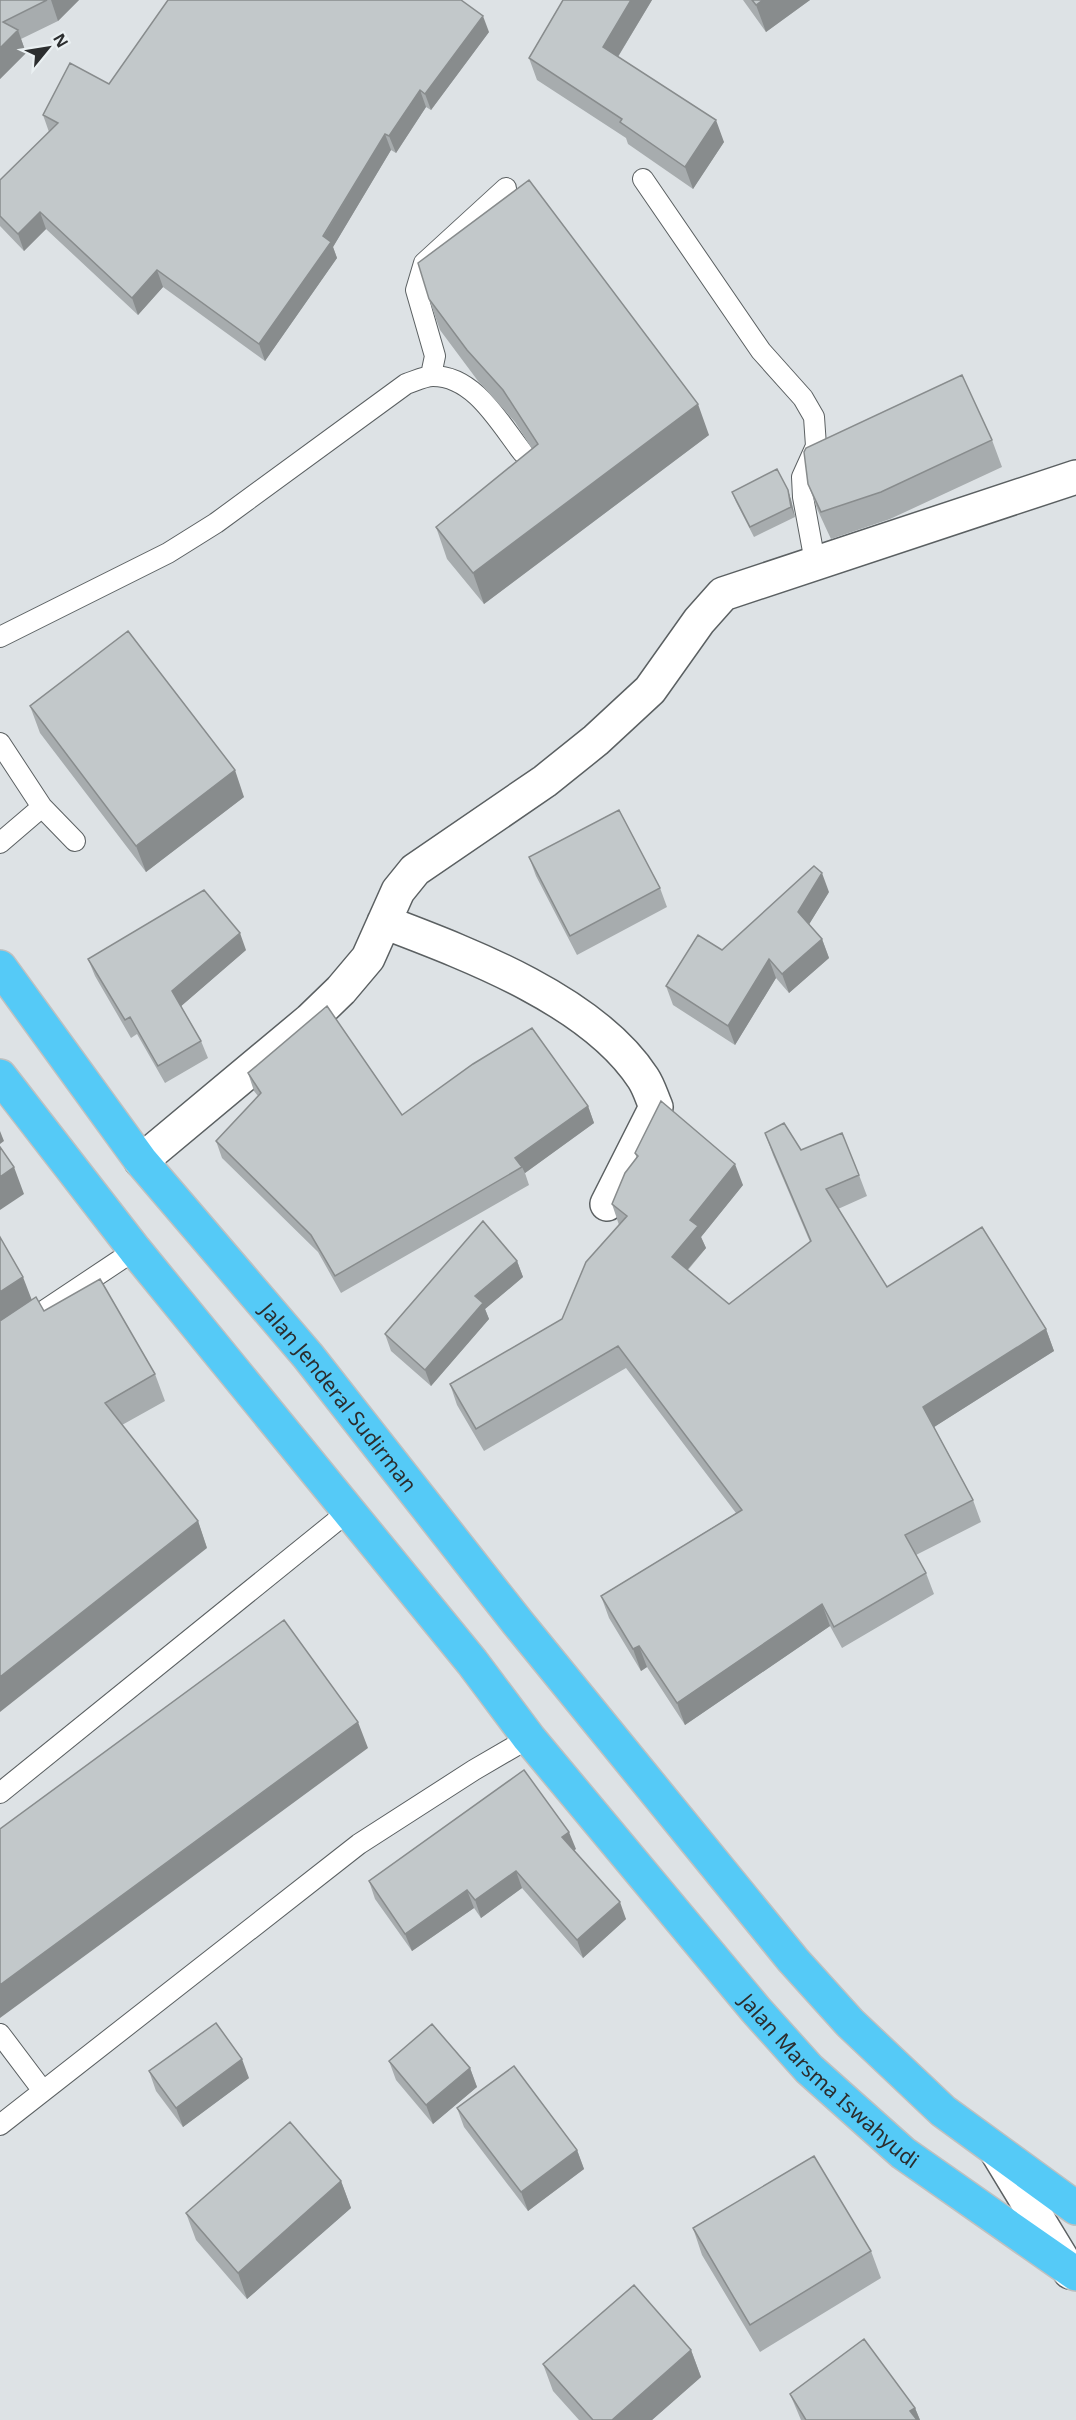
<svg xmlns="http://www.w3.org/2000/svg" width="1076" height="2420" viewBox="0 0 1076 2420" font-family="'Noto Sans',sans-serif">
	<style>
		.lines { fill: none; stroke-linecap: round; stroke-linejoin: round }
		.lane-casing { stroke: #5b6062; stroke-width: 22 }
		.street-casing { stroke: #5b6062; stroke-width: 36 }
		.highway-casing { stroke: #bfc0c0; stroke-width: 36 }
		.lane { stroke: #fff; stroke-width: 20 }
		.street { stroke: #fff; stroke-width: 33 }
		.highway { stroke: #55caf7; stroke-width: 33 }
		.wall { fill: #a7acae }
		.shaded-wall { fill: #888c8d }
		.building { fill: #c2c8ca; stroke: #888c8d; stroke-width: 1.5 }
		.labels { text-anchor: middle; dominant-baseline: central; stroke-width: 4.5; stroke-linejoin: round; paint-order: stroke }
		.street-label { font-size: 21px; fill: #2b2d2e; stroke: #eaf0f2 }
	</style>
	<rect width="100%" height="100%" fill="#dde2e5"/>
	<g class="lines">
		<g class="lane-casing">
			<path id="lane" d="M643,179L761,351L803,398L814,417L816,446L802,477L803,497L815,562
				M431,375L435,356L416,290L424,263L506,188
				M0,637L168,553L216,523L406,384C415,381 425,376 433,376C475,376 500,424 523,453
				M0,743L42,807L75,841
				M0,843L42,807
				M0,1340L135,1250
				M0,1793L350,1510
				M0,2034L43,2091
				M0,2125L359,1844L474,1770L529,1738"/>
		</g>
		<g class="street-casing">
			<path id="street" d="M384,922C468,954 592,1000 643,1078C649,1087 652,1098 656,1107L607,1204
				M141,1161L310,1020L341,990L368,958L398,891L415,870L545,781L596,740L650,690L699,621L723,594L1076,477
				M997,2152L1070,2272"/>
		</g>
		<g class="highway-casing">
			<g id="highway">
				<path id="s1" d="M0,967L141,1161L308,1356L518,1623L793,1960L850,2023L943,2111L1076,2208"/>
				<path id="s2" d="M0,1076L135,1250L472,1662L529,1738L756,2010L809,2069L903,2153L1076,2274"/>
			</g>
		</g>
		<use href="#lane" class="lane"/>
		<use href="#street" class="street"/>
		<use href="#highway" class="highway"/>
	</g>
	<path class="wall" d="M0,0H79L58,21L21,39L26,53L0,79Z
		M563,0H652L618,57L724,142L693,189L628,144L626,138L537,80L529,58Z
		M743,0H810L766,32Z
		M489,32L431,110L426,107L396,153L391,150L333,247L337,258L265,361L163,287L138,315L46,229L24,251L0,226V180L49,132L43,115L109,84Z
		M429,299L709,435L484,604L447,559L436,527L532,449L515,422L478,381L440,330Z
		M992,440L1002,467L890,519L831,539L818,511L808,484Z
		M788,490L791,500L795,517L754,537L736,502L732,492Z
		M30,706L244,797L146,872L40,733Z
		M529,857L660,888L667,907L577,955L536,876Z
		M829,892L809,924L822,939L829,958L789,993L776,978L735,1045L673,1005L666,986L722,950Z
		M246,950L181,1006L201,1041L208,1058L165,1083L137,1034L131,1038L95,976L88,959Z
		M248,1073L402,1115L588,1106L594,1123L525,1173L529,1185L341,1293L318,1252L222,1158L216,1141L258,1096L254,1091Z
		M765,1133L801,1150L859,1175L867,1196L838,1209L887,1287L1046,1329L1054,1351L934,1427L973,1500L981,1522L916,1555L926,1573L934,1594L842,1648L830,1626L685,1725L647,1667L641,1671L609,1618L601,1596L736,1513L626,1368L484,1451L457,1405L450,1384L562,1319L619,1225L612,1204L637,1159L635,1153L743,1185L701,1237L706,1248L688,1270L729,1304L810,1242L773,1155Z
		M517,1261L523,1277L485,1309L489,1319L431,1386L391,1351L385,1334Z
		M32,1300L44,1311L155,1374L165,1401L122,1425L198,1521L207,1548Z
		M576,1849L574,1850L626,1919L583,1958L522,1888L481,1918L474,1908L412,1951L375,1899L369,1881Z
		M389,2061L470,2068L477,2087L433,2124L396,2080Z
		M149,2071L249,2078L183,2127L156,2091Z
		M457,2108L577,2150L584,2169L528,2211L464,2127Z
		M341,2181L351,2208L247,2299L196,2240L186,2213Z
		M693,2228L871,2251L881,2278L760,2352L702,2255Z
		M691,2350L701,2377L652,2420H579L553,2391L543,2364Z
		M790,2394L915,2408L920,2420H801Z"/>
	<path class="shaded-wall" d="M51,0H79L58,21Z
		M631,0H652L611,68L603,47Z
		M763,0H810L766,32L756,5Z
		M483,16L489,32L431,110L425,94Z
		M18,30L26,53L0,79V48Z
		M420,90L426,107L396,153L389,136Z
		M716,120L724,142L693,189L685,167Z
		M385,134L391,150L333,247L337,258L265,361L259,344Z
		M40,212L46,229L24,251L18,234Z
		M157,270L163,287L138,315L132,298Z
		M698,404L709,435L484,604L473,573Z
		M788,490L791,500L795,517L791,507Z
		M235,770L244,797L146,872L136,846Z
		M822,873L829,892L805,931L798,912Z
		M240,933L246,950L179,1008L172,991Z
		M822,939L829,958L789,993L782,974Z
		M769,959L776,978L735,1045L728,1026Z
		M588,1106L594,1123L525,1173L522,1167L515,1158Z
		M0,1131L4,1141L0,1144Z
		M735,1164L743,1185L701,1237L706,1248L680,1278L672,1257L690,1220Z
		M14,1167L24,1194L0,1210V1177Z
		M517,1261L523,1277L485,1309L489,1319L431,1386L425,1370L475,1296Z
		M23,1277L33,1303L0,1326V1292Z
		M1046,1329L1054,1351L931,1429L923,1407Z
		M198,1521L207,1548L0,1712V1677Z
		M822,1604L830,1626L685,1725L677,1703Z
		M639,1646L647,1667L641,1671L633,1649Z
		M358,1722L368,1748L0,2018V1985Z
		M569,1832L576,1849L569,1854L562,1837Z
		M516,1871L522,1888L481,1918L475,1900Z
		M467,1890L474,1908L412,1951L405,1934Z
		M620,1902L626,1919L583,1958L577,1940Z
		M242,2059L249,2078L183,2127L176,2108Z
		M470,2068L477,2087L433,2124L426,2105Z
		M577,2150L584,2169L528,2211L521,2192Z
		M341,2181L351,2208L247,2299L238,2273Z
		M691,2350L701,2377L652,2420H612Z
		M915,2408L920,2420H913L910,2411Z"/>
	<path class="building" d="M0,0H47L3,22L18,30L0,48Z
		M168,0H461L483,16L425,94L420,90L389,136L385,134L323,236L331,242L259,344L157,270L132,298L40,212L18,234L0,216V180L58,123L43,115L70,63L109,84Z
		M563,0H631L603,47L716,120L685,167L620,122L622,119L529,58Z
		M752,0H763L756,5Z
		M529,180L698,404L473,573L436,527L538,444L503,390L467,350L429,299L418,263Z
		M962,375L992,440L881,492L821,512L808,484L804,452L806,448Z
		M777,469L788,490L791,507L750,527L732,492Z
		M128,631L235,770L136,846L30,706Z
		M619,810L660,888L570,936L529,857Z
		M814,866L822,873L798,912L822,939L782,974L769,959L728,1026L666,986L698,935L722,950Z
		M204,890L240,933L172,991L201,1041L158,1066L130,1017L125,1020L88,959Z
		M327,1006L402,1115L473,1064L532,1028L588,1106L515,1158L522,1167L335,1276L311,1235L216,1141L261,1093L248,1073Z
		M661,1101L735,1164L690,1220L698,1226L672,1257L729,1304L811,1241L765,1133L784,1123L801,1150L842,1133L859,1175L826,1189L887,1287L982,1227L1046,1329L923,1407L973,1500L905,1535L926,1573L834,1627L822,1604L677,1703L639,1646L633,1649L601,1596L742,1510L618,1346L476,1429L450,1384L562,1319L586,1262L627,1216L612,1204L625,1173L638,1156L635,1153Z
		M0,1147L14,1167L0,1177Z
		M483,1221L517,1261L475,1296L483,1303L425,1370L385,1334Z
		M0,1237L23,1277L0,1292Z
		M100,1279L155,1374L105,1403L198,1521L0,1677V1321L36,1297L44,1311Z
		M284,1620L358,1722L0,1985V1829Z
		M524,1770L569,1832L562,1837L620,1902L577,1940L516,1871L475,1900L467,1890L405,1934L369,1881Z
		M216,2023L242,2059L176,2108L149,2071Z
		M432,2024L470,2068L426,2105L389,2061Z
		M514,2066L577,2150L521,2192L457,2108Z
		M290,2122L341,2181L238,2273L186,2213Z
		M814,2156L871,2251L750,2325L693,2228Z
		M634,2285L691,2350L612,2420H593L543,2364Z
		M864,2339L915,2408L910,2411L917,2420H806L790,2394Z"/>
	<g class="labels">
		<g class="street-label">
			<text stroke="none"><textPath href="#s1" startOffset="548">Jalan Jenderal Sudirman</textPath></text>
			<text stroke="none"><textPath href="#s2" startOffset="1304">Jalan Marsma Iswahyudi</textPath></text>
		</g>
	</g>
	<g transform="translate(48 48) rotate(60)" stroke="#eaf0f2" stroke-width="4.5" paint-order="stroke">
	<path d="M0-4.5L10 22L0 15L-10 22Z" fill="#2b2d2e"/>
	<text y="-9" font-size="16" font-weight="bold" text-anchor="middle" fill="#2b2d2e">N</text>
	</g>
</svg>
